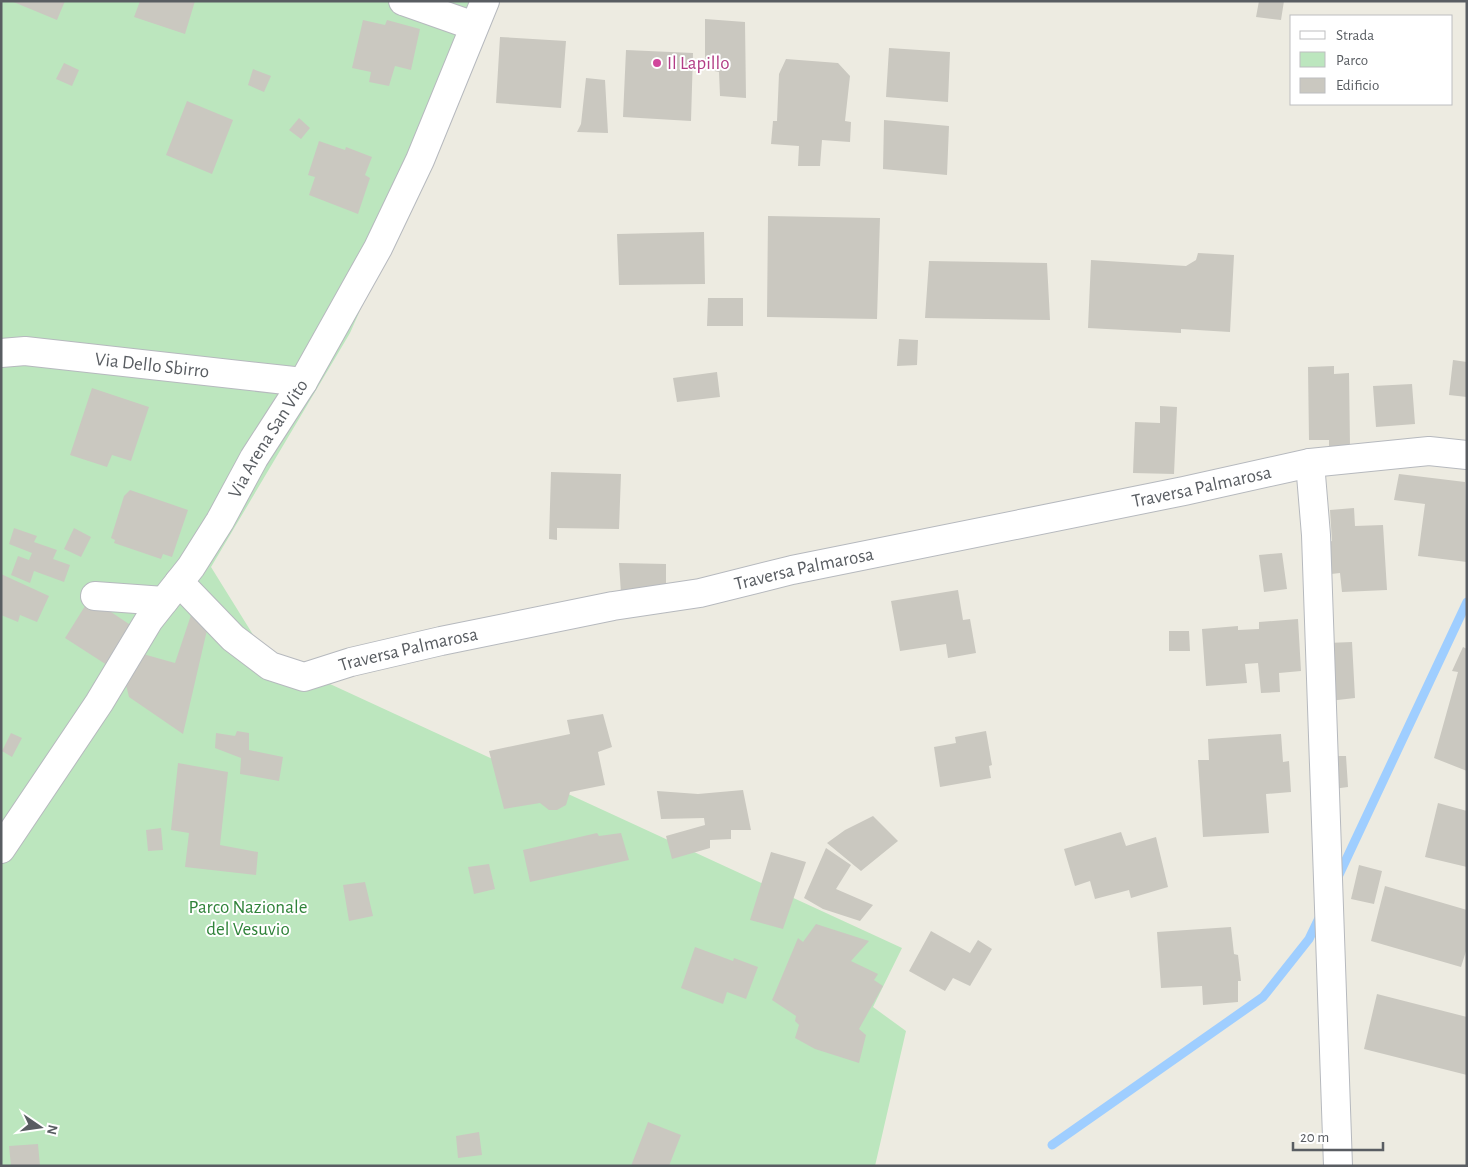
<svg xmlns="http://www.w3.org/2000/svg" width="1468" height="1167" viewBox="0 0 1468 1167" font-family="'Alegreya Sans',sans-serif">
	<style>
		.green { fill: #bce6be }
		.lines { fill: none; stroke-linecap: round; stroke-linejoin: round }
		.stream { stroke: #9fceff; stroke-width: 9 }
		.building { fill: #cac8c0 }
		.minor-casing { stroke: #b6b9be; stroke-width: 30 }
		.minor { stroke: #fff; stroke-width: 28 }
		.hotel-dot { fill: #d1479c; stroke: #fff; stroke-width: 2 }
		.labels { text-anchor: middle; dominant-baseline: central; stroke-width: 4; stroke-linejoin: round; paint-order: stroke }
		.hotel-label { font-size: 19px; fill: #b23c85; stroke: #fff; text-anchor: start }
		.street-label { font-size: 19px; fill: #595d62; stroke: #fff }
		.park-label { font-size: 19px; fill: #30833a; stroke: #fff }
	</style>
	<rect width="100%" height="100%" fill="#edebe1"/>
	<path class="green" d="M1,1H497L350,333L211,567L265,654L902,948L873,1007L906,1031L875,1166H1Z"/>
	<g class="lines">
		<path class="stream" d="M1337,879L1467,602
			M1052,1145L1263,997L1309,939L1321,914"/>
	</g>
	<path class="building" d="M11,1H65L57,20Z
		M140,1H195L185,34L134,17Z
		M1259,1H1284L1281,20L1256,17Z
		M705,19L745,22L746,98L720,96L719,72L705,69Z
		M363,20L385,25L387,20L420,29L411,70L395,66L389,86L369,82L371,72L352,68Z
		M500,37L566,41L561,108L496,103Z
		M889,48L950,52L948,102L886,97Z
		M626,50L693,53L691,121L623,117Z
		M786,59L838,63L850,76L845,121L851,122L850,142L822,140L820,166H798L799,146L771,144L773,121H777L779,74Z
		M64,63L79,70L72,86L56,79Z
		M253,69L271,76L264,92L248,85Z
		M586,78L605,80L608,133L577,132L581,124Z
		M187,101L233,120L212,174L166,155Z
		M299,118L310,128L301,139L289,130Z
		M884,120L949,126L947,175L883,169Z
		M319,141L345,150L346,147L372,157L365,175L370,178L358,214L309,195L315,177L308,175Z
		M768,216L880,218L877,319L767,317Z
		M704,232L705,284L619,285L617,234Z
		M1198,253L1234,255L1230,332L1181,329V333L1088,328L1091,260L1186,266L1196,260Z
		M929,261L1047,263L1050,320L925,318Z
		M708,298H743V326H707Z
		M899,339L918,340L917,365L897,366Z
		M1453,360L1467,362V397L1449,395Z
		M1334,366V374L1349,373L1350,446H1329V440H1309L1308,367Z
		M717,372L720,397L677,402L673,378Z
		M1412,384L1415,424L1376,427L1373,386Z
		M92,388L149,407L131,461L112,455L107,467L70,455Z
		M1160,406L1177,407L1174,474L1133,473L1135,422L1160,423Z
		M551,472L621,474L619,529L557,528V540L549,539Z
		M1399,474L1465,482L1467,562L1418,556L1425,504L1394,500Z
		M130,490L188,510L172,557L163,554L161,559L114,543L115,540L111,538L124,496Z
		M1354,508L1355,526L1383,525L1387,590L1342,592L1340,573L1331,574L1329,542L1332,541L1330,510Z
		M14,528L37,536L34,542L57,550L53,559L70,565L64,582L34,571L30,583L11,575L18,556L29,560L32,553L9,544Z
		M74,528L91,537L81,557L64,549Z
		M1282,553L1287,589L1264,592L1259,555Z
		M619,563L666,564V586L621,593Z
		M1,574L49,596L37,622L20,615L18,622L1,615Z
		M958,590L963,620L970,619L976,653L948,658L946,644L900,651L891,601Z
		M90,598L135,628L110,667L65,638Z
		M193,609L210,617L183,734L129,697L126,685L143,654L175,663Z
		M1298,619L1301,671L1279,673L1280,692L1261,693L1258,663L1245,664L1247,683L1206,686L1202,629L1238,626V630L1259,629V622Z
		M1169,631H1189L1190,651H1169Z
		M1352,642L1355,698L1329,701L1327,643Z
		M1463,647L1467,649V771L1434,758L1458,672L1452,671Z
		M603,714L612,747L598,752L605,785L570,792L566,805L557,810H549L540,803L504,809L489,751L570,734L567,720Z
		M237,731L249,733V750L283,757L279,781L240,774L241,758L215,748L216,733L235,736Z
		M986,731L992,765L989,766L991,778L940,787L934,747L956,743L955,737Z
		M11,733L22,738L12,757L2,751Z
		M1281,734L1283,762L1289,761L1291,792L1266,794L1269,833L1203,837L1198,760H1209L1208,739Z
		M1331,756H1346L1348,787L1333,789Z
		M178,763L228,772L220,845L258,852L256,875L185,867L189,833L171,830Z
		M743,790L751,830H731V839L710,840V848L672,859L666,836L705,825L704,818L661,819L657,791L698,794Z
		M1438,803L1467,811V867L1425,857Z
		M873,816L898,841L861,871L827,843L845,830Z
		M161,828L163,850L148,851L146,830Z
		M1121,832L1126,846L1156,837L1168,887L1131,898L1129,890L1095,899L1090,881L1075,886L1064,849Z
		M597,833L599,836L621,833L629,860L530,882L523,850Z
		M826,848L851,865L836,889L873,905L860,921L823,909L804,898Z
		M771,852L806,862L783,929L750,920Z
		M489,864L495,889L474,894L468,867Z
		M1359,865L1382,871L1374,904L1351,899Z
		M365,882L373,916L349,921L343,885Z
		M1385,886L1467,910V948L1461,967L1371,941Z
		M816,924L869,941L851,961L878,974L874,980L883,986L859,1029L866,1035L859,1063L815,1049L795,1038L799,1025L795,1021L796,1016L772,1000L798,938L803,942Z
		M1231,927L1234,954L1238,955L1241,981H1238V1002L1203,1005L1202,986L1161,988L1157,932Z
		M931,931L970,953L978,940L992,949L970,986L953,978L945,991L909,971Z
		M695,947L733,961L734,958L758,967L746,999L727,992L723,1004L681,988Z
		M1377,994L1467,1017V1075L1364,1049Z
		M648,1122L681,1135L669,1166H631Z
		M479,1132L482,1155L458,1158L456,1136Z
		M38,1144L40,1166H11L9,1146Z"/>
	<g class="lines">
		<g class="minor-casing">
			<g id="minor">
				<path d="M403,1L474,26"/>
				<path id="s1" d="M1,353L25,351L303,382"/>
				<path d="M1310,463L1316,535L1338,1166"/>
				<path id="s2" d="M179,582L233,638L270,666L304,677L351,662L441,641L613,606L700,593L792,570L1184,491L1310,463L1429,451L1467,455"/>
				<path d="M95,596L164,601"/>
				<path id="s3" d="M1,849L99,703L149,620L191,567L220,521L254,458L303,382L378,248L420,160L485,1"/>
			</g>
		</g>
		<use href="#minor" class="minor"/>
	</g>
	<circle class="hotel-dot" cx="657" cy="63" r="5"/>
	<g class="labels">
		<g class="hotel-label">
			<text x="667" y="63">Il Lapillo</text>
		</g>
		<g class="street-label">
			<text stroke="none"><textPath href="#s1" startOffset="152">Via Dello Sbirro</textPath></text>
			<text stroke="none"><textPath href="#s3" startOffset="490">Via Arena San Vito</textPath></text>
			<text stroke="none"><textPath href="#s2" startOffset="1078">Traversa Palmarosa</textPath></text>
			<text stroke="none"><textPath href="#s2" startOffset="672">Traversa Palmarosa</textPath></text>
			<text stroke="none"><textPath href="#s2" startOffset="268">Traversa Palmarosa</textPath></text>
		</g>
		<g class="park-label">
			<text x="248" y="907">Parco Nazionale<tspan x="248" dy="22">del Vesuvio</tspan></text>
		</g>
	</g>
	<rect width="1468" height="1167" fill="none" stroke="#595d62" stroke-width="5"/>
	<rect x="1290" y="15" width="162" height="90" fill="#ffffff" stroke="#bdbec0"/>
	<rect x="1300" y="31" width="25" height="8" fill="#ffffff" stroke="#bdbec0"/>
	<text x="1336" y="40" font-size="15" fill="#595d62">Strada</text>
	<rect x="1300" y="52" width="25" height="15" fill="#bce6be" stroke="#bdbec0"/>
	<text x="1336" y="65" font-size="15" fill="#595d62">Parco</text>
	<rect x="1300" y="78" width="25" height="15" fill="#cac8c0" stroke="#bdbec0"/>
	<text x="1336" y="90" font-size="15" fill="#595d62">Edificio</text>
	<g transform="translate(40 1127) rotate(103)" stroke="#ffffff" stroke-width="4" paint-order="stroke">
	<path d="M0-4L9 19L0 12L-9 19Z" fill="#595d62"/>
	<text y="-8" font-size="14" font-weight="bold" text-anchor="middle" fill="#595d62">N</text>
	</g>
	<path d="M1293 1142v8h90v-8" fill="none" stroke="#595d62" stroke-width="2.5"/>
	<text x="1300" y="1142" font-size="15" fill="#595d62" stroke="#ffffff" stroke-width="4" paint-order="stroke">20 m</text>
</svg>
